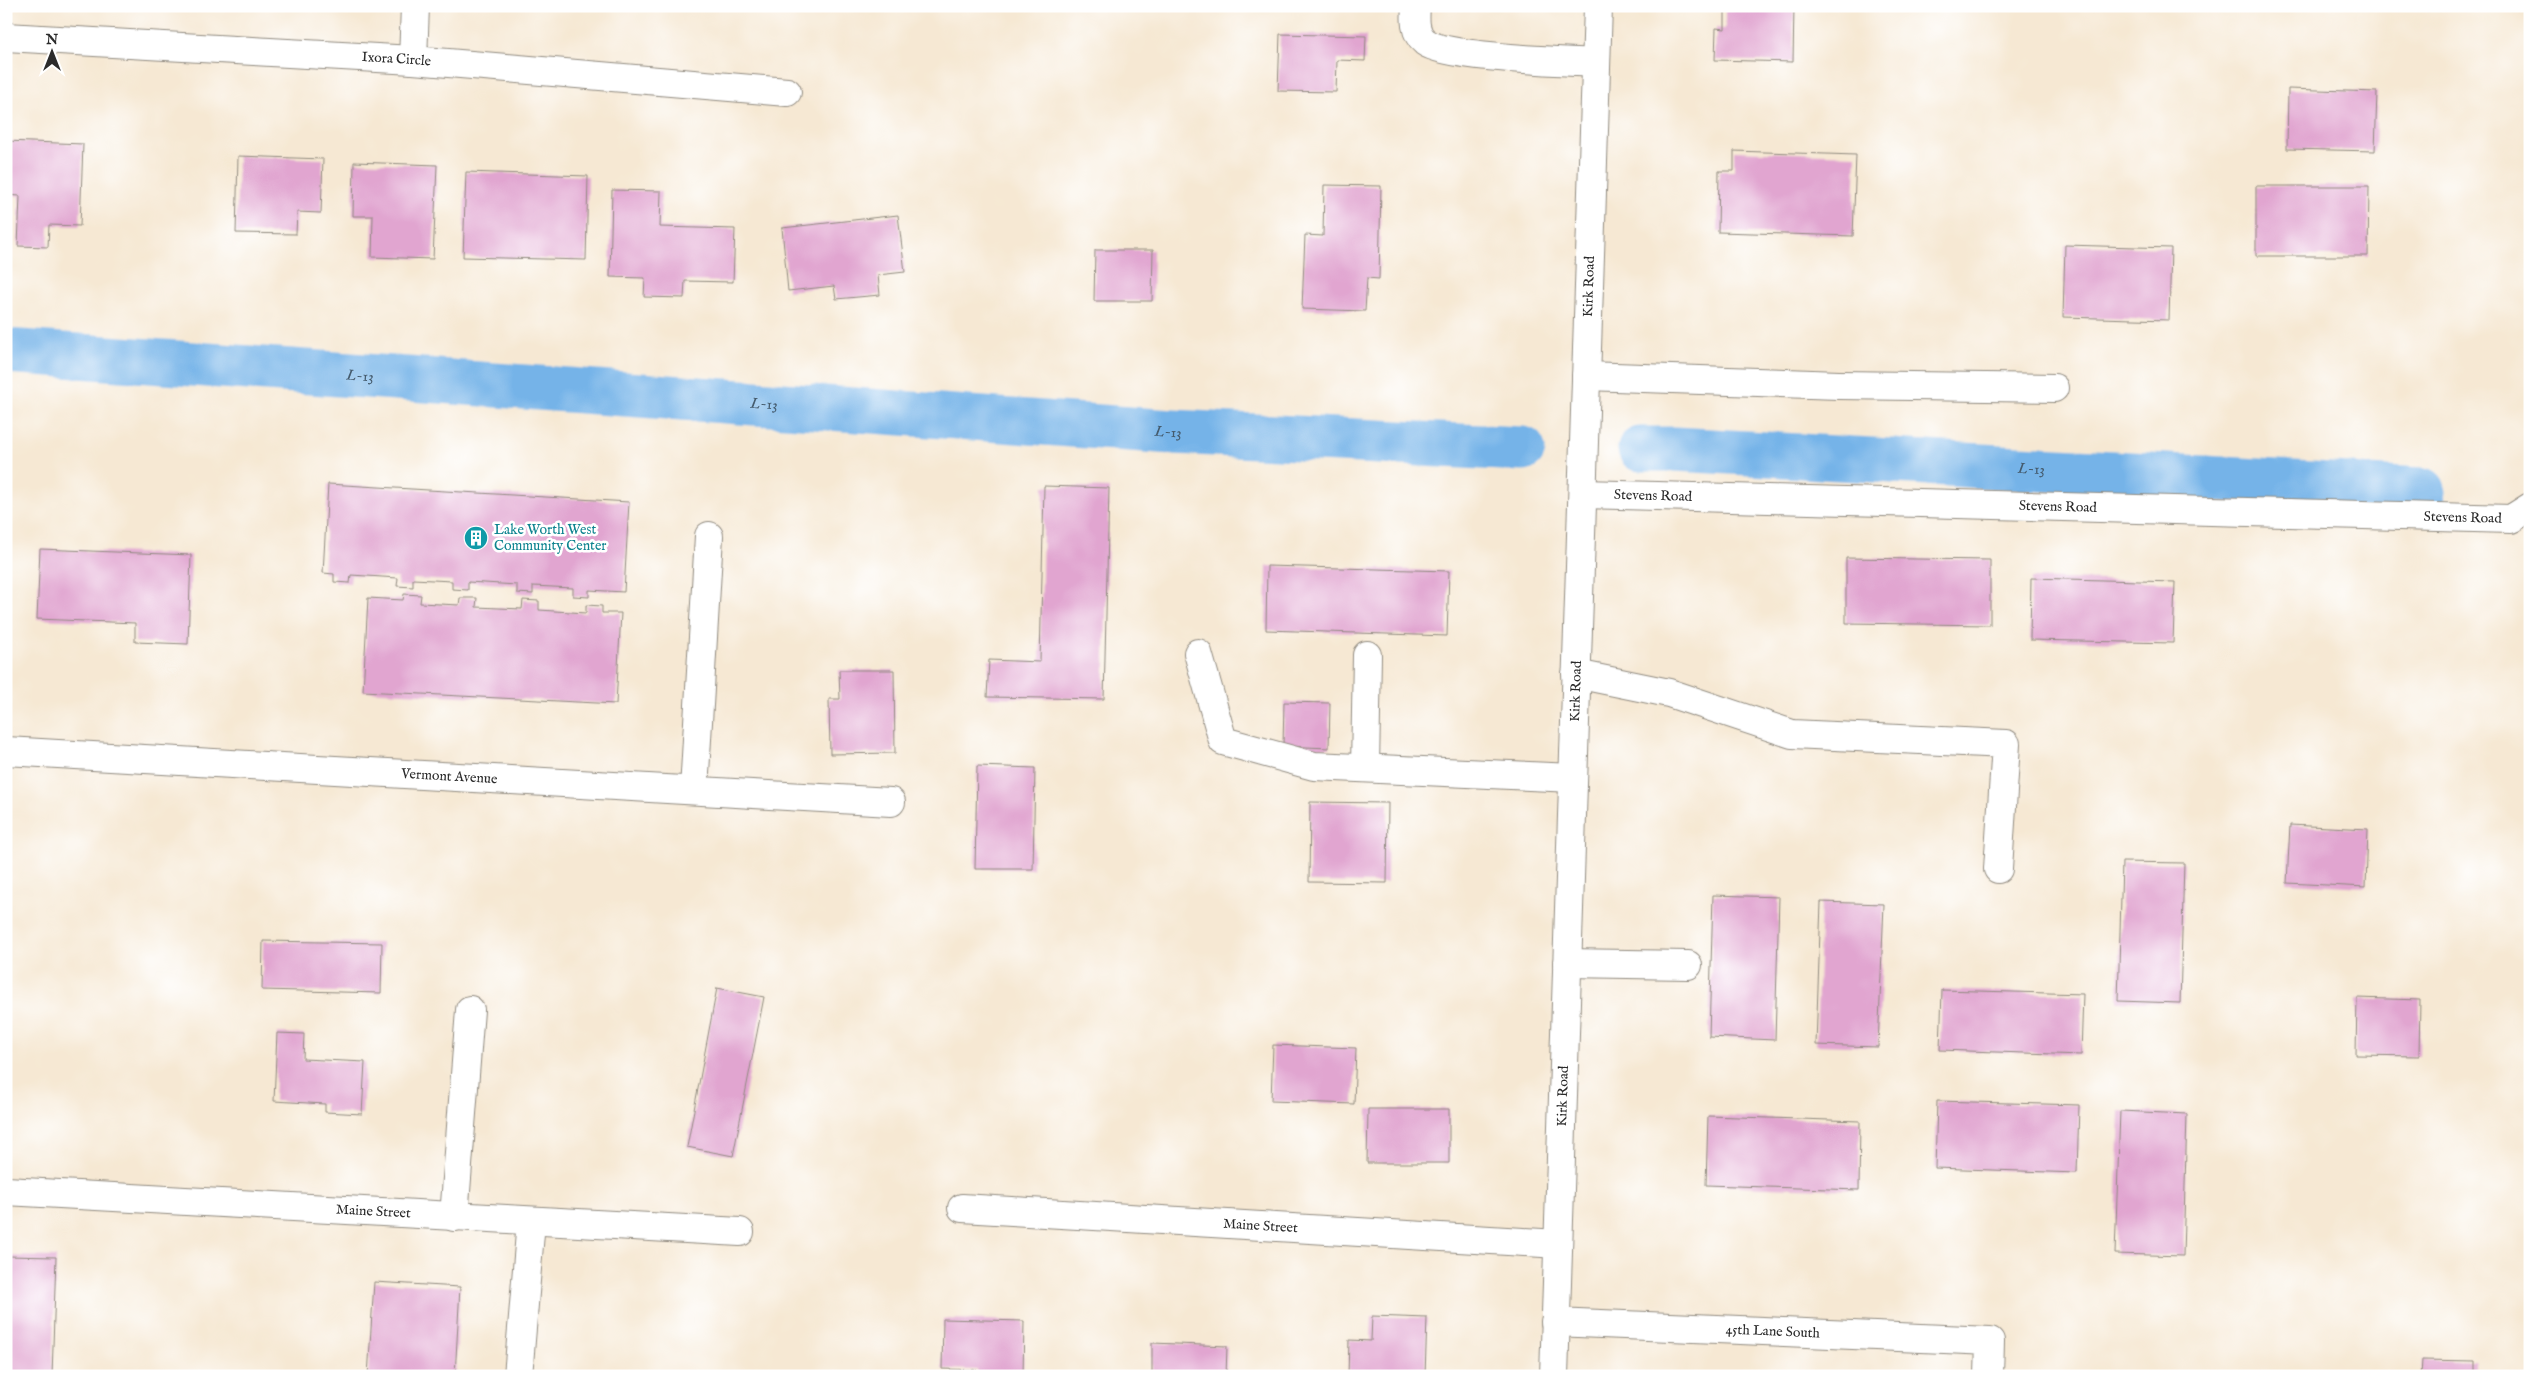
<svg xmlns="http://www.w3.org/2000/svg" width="2536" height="1382" viewBox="0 0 2536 1382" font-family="'IM FELL English',serif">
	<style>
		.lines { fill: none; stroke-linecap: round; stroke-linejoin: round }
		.canal { stroke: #75b3e8; stroke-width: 45 }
		.building { fill: #e1a5d0 }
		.minor-casing { stroke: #908a7f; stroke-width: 30 }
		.minor { stroke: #fff; stroke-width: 28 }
		.labels { text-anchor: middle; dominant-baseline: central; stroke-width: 5; stroke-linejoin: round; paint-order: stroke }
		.street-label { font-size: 14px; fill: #2b2b2b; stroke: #fff }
		.culture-label { font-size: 14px; fill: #0d838f; stroke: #fff; text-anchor: start }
		.water-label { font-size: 15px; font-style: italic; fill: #455b6d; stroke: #fff }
	</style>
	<rect width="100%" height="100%" fill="#fff"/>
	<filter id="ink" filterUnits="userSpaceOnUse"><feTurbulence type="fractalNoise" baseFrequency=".02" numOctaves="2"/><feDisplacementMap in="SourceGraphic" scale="10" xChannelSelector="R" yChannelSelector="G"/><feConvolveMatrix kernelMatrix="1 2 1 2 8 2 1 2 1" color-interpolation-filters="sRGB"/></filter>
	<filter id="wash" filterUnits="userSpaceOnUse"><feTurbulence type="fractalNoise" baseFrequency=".0096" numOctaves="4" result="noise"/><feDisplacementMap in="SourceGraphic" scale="20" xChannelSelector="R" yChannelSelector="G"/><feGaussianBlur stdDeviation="1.12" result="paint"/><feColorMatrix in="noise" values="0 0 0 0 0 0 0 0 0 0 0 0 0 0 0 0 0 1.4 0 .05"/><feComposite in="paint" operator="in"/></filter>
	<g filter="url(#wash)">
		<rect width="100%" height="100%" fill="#f6e8d3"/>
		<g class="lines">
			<g class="canal">
				<path id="s1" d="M6,351L1173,432L1523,449"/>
				<path id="s2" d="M1640,449H1674L2423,490"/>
			</g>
		</g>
		<g id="blocks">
			<path class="building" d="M1725,6H1794L1793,62L1715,60L1716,28L1725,29Z
				M1280,34L1366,36L1365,61L1337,60L1336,92L1278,91Z
				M2288,89L2377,92L2375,151L2287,149Z
				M6,141L83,144L80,226L49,225L48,247L18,246L20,196L6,195Z
				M1734,151L1856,155L1853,236L1718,232L1719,171H1734Z
				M238,156L323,159L321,213L297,212L296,234L236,233Z
				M354,162L437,165L433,259L372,257L373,216H353Z
				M466,172L588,176L586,260L463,257Z
				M1324,185L1381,186L1379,279L1367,278L1365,311L1302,309L1305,235L1323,236Z
				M2256,186H2369L2368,256H2256Z
				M612,190L661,191L660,227L735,229L733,282L685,281L684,298L644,297L645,278L610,277Z
				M898,215L905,272L878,275L880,295L836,299L834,286L788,291L782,228Z
				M2065,245L2171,248L2169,320L2063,317Z
				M1095,250H1153L1152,301H1094Z
				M328,484L629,502L624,592L589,590V597L573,596V588L533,586V594L517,593V585L468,582V590L452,589V581L413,579V587L397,586L398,578L351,575L350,583L334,582V574L323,573Z
				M1044,486L1109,488L1104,699L987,697L989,660L1040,662Z
				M40,549L191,555L188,644L135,642V623L37,619Z
				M1846,558L1990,560V625L1846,623Z
				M1267,566L1449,571L1447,636L1266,630Z
				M2031,578L2175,582L2173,643L2030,640Z
				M404,594L421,595L420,603L459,605L460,598H477L476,607L522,609L523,600L539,601V610L586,613V605L602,606V613H621L616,704L363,691L368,598L403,600Z
				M839,670H894L895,753L830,754L829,699H840Z
				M1284,702L1330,703L1329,748L1283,746Z
				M977,766L1035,768L1033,869H975Z
				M1310,802L1388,803L1387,883L1309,882Z
				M2290,825L2368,829L2366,887L2287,883Z
				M2122,862L2184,863L2180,1003L2118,1001Z
				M1713,895L1779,897L1775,1040L1709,1037Z
				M1821,902L1884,904L1878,1047L1816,1045Z
				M263,941L382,943L381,993L262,990Z
				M717,988L764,997L733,1156L687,1147Z
				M1942,990L2083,994L2081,1055L1940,1050Z
				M2357,998L2420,1000L2419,1056L2356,1055Z
				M277,1033L304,1034L303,1059L365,1062L362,1114L325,1112V1104L274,1101Z
				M1273,1045L1356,1048L1354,1104L1271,1101Z
				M1937,1101L2079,1105L2077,1173L1935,1168Z
				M1368,1109H1449V1163H1367Z
				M2120,1111L2187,1114L2183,1256L2115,1254Z
				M1708,1116L1860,1121L1859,1190L1706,1185Z
				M6,1256L56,1257L52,1376H6Z
				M374,1282L460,1287L455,1376H368Z
				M1372,1316L1427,1318L1425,1376H1348L1349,1340L1371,1341Z
				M943,1319L1024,1321L1023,1376H977V1370L942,1369Z
				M1152,1343L1227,1346L1226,1376H1152Z
				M2422,1360L2475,1361V1376H2421Z"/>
		</g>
	</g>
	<g filter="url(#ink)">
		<use href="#blocks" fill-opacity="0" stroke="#908a7f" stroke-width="1"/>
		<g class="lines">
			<g class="minor-casing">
				<g id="minor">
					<path d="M1416,6C1415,19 1414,33 1425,42C1446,58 1564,61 1596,63"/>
					<path id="s3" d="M6,37L413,60L787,92"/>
					<path d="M413,60L415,6"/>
					<path d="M1586,376L1839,385L2054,388"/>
					<path id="s4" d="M1583,494L2511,519L2530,507"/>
					<path d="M1198,653L1223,741L1314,766L1573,778"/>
					<path d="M1576,674L1669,693L1792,734L2006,744L1998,869"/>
					<path id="s5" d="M6,751L891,802"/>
					<path d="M1365,768L1367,655"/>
					<path d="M694,790L709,536"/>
					<path d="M1567,963L1688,965"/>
					<path id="s6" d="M6,1191L740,1232"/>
					<path id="s7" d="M962,1208L1558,1244"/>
					<path d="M454,1217L470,1010"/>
					<path id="s8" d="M1555,1322L1990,1341L1989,1376"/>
					<path d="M518,1376L531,1221"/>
					<path id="s9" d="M1554,1376L1598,6"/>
				</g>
			</g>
			<use href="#minor" class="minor"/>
		</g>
	</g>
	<defs>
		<g id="building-disc" transform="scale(1.25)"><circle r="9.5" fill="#0f9aa8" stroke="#fff"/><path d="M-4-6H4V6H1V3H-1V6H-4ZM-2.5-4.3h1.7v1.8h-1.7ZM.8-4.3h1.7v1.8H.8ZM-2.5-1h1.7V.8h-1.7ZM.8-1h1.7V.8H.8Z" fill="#fff"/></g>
	</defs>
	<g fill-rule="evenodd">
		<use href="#building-disc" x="476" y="538"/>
	</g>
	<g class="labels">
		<g class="street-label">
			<text stroke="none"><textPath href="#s3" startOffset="391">Ixora Circle</textPath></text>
			<text stroke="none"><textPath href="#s9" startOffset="1090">Kirk Road</textPath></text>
			<text stroke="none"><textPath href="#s4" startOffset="70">Stevens Road</textPath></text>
			<text stroke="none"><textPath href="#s4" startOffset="475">Stevens Road</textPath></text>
			<text stroke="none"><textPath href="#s4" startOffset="880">Stevens Road</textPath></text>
			<text stroke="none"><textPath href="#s9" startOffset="685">Kirk Road</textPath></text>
			<text stroke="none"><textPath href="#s5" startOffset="444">Vermont Avenue</textPath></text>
			<text stroke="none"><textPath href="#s9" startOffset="280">Kirk Road</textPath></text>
			<text stroke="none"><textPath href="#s6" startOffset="368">Maine Street</textPath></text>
			<text stroke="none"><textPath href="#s7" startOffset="299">Maine Street</textPath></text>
			<text stroke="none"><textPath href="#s8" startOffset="218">45th Lane South</textPath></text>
		</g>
		<g class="culture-label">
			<text x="494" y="530">Lake Worth West<tspan x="494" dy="16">Community Center</tspan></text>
		</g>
		<g class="water-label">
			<text stroke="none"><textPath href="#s1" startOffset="355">L-13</textPath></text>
			<text stroke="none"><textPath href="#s1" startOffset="760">L-13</textPath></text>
			<text stroke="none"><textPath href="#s1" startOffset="1165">L-13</textPath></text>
			<text stroke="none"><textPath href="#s2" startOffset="392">L-13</textPath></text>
		</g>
	</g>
	<rect width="2536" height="1382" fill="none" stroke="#fff" stroke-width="25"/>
	<g transform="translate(52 52)" stroke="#ffffff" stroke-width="4" paint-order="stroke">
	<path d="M0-4L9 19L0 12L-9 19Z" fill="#2b2b2b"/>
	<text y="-8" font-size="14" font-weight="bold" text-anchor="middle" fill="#2b2b2b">N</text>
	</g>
</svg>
